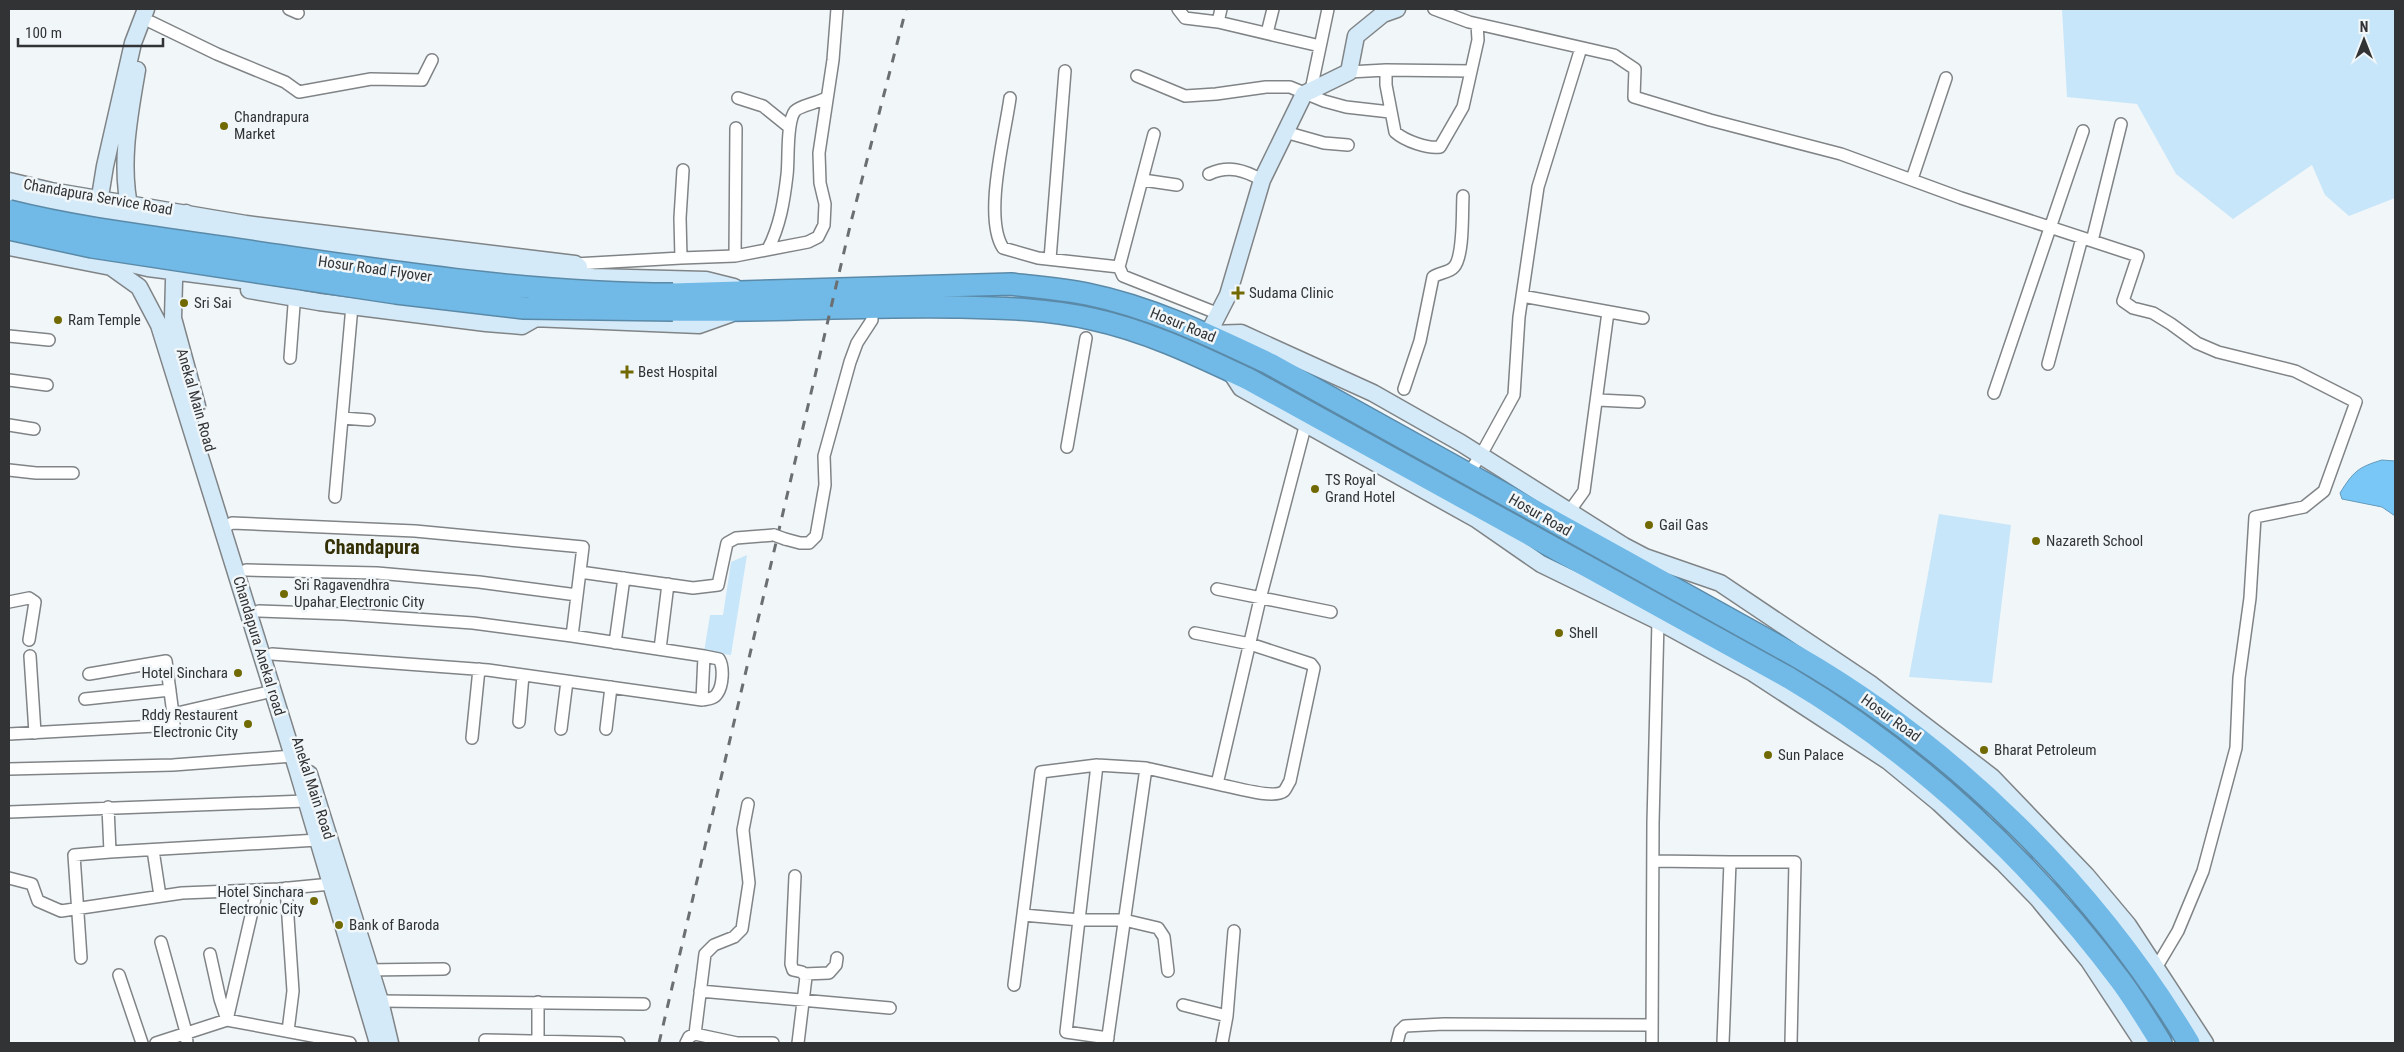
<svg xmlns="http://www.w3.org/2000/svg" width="2404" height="1052" viewBox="0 0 2404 1052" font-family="'Roboto Condensed',sans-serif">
<rect width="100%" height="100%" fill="#f1f6f9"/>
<path fill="#c8e6f9" d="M 2062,9 L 2395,9 L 2395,198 L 2349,216 L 2325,195 L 2312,165 L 2233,219 L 2176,174 L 2137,104 L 2067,97 Z
M 1939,514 L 2011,525 L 1992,683 L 1909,677 Z
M 747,555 L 731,655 L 704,652 L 710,615 L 723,615 L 731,562 Z"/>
<path fill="#79c7f6" stroke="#649bbc" d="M 2382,460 L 2395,461 L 2395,516 L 2382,507 L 2342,499 L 2340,493 C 2353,472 2358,467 2382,460 Z"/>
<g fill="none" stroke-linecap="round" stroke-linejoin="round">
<g stroke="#808486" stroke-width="14">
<path id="street" d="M 289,9 L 298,13
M 1178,9 L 1185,18 L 1218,22 L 1320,46
M 1434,9 L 1469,22 L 1614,55 L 1635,69 L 1634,97 L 1710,120 L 1841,154 L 1961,198 L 2138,256 L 2123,301 L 2133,308 L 2153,313 L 2171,324 L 2197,343 L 2218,352 L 2295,371 L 2356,402 L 2324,491 L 2304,507 L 2255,517 L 2250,598 L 2239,678 L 2236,748 L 2203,871 L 2178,931 L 2156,968
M 151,22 L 217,54 L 285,82 L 299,92 L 371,79 L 422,80 L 432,60
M 1218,22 L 1221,9
M 1267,33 L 1273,9
M 1386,70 L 1471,71
M 1349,72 L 1386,70 L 1386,85 L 1395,132 C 1405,141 1428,149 1440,147 L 1463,107 L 1478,40 L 1477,24
M 1137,76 L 1185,96 L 1216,94 L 1266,87 L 1290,87 L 1324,101 L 1346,107 L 1390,112
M 1311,90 L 1328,9
M 738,98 L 763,106 L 789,127
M 1010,98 C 1005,135 983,217 1003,248 L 1038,258 L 1119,267
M 1285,132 L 1324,143 L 1348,145
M 1154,134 L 1119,267 L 1123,276 L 1219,314
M 1209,174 C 1229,165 1244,170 1262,180
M 1912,179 L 1946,78
M 1143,180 L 1177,185
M 2092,241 L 2121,124
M 768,249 C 780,226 784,201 787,175 C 789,160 786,122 795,111 C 799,106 817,103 826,98
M 735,256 L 808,242 L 818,237 L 824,225 L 825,204 L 820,183 L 819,153 L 833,60 L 837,9
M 681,258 L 735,256 L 736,128
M 1050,259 L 1065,71
M 575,264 L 681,258 L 680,218 L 683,170
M 1522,296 L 1643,318
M 9,336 L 49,340
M 290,358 L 295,292
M 2048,364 L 2082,238
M 9,380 L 47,385
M 1404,389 L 1420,341 L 1433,277 C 1440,272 1449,273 1454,267 C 1464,256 1462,212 1463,196
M 1994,393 L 2083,131
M 1598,400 L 1639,402
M 342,418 L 369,420
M 9,425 L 34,429
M 1067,447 L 1086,338
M 9,470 L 36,473 L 73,473
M 1468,474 L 1481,455 L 1514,395 L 1519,317 L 1538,187 L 1581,48
M 335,497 L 352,306
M 1566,516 L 1584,491 L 1608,312
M 223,528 L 232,523 L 415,531 L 583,547 L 572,636 L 704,656 L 702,700 L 488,670 L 272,654
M 785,539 L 800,543 L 809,543 L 816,536 L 825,485 L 824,456 L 850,362 L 857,343 L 872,320 L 871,306
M 246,570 L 377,573 L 479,582 L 577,595
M 580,572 L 693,588 L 718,585 L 727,543 L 736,538 L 774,535
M 1217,589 L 1331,612
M 9,602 L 29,598 L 35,602 L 29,640
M 259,611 L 344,614 L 473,623 L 572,636
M 1195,633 L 1250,644 L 1311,664 L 1314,668 L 1290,781 C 1288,784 1286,789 1284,791 C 1274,800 1230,786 1217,784
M 615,643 L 624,578
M 660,649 L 668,584
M 30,656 L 35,733
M 89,674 L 166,661 L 173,714
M 85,699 L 170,690
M 702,700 C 707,699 714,699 717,694 C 723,686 724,667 719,659 L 704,656
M 519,722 L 523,675
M 561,729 L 567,681
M 606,729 L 611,687
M 9,734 L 174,725 L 173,714 L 273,691
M 472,738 L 479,669
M 1097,765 L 1066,1032 L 1108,1038
M 9,769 L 173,765 L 293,756
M 748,804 L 743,830 L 749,883 L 742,929 L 734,937 L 714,945 L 705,954 L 695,1034 L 737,1043 L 773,1043
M 108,807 L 110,852 L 318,840
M 9,812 L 305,801
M 153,850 L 160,896
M 1653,861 L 1730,862 L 1723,1043
M 1730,862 L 1795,862 L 1791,1043
M 795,876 L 791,964 L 793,970 L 802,972 L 806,977 L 798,1043
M 9,878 L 32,884 L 38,901 L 61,911 L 182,893 L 279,889 L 331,884
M 286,888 L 293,991 L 288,1031
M 1023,915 L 1080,920 L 1124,920 L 1158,928 L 1164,937 L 1168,971
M 161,942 L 186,1032 L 187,1043
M 210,954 L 220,999 L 227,1020
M 81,958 L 74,855 L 110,852
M 365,970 L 444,969
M 804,974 L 829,973 L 836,965 L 837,958
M 119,975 L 142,1043
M 1014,985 L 1041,772 L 1097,765 L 1146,768
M 700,991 L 890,1008
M 380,1001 L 644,1004
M 1183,1005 L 1227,1016
M 227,1020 L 257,890
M 485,1040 L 619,1043
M 538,1041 L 538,1002
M 156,1043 L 227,1020 L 350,1043
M 686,1043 L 689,1037 L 695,1034
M 1107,1043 L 1146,768 L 1217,784 L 1260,599 L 1306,423
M 1222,1043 L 1227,1016 L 1234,931
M 1397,1043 L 1400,1031 L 1405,1026 L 1444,1024 L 1652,1025
M 1652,1043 L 1653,823 L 1658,621"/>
</g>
<g stroke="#808486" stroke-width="19">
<path id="secondary" d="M 1397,9 L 1383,14 L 1356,36 L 1349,72 L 1304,94 L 1262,180 L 1228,295 L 1208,334 L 1241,333 L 1373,393 L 1461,443 L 1624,546 L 1645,557 L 1720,583 L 1872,685 L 1992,777 L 2086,875 L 2128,925 L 2205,1043
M 9,181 L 51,191 L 246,224 L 575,264 L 579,267
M 9,192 L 129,218 L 195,226 L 265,240 L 530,271 L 593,277 L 706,280 L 734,287
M 98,209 L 105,166 L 133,43 L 146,9
M 186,213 L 174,281 L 173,318 L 197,406
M 131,214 C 119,168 129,116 137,70
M 9,247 L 111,267 L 139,287 L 159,325 L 298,772 L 378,1043
M 106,258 L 148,268 L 265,283
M 249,290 L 319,302 L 486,323 L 522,326 L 536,318
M 532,318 L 699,325 L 730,314
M 1230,371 L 1241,388 L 1476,519 L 1541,564 L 1658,621 L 1753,673 L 1888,761 L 1939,803 L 2003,863 L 2038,899 L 2089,961 L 2143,1043
M 309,774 L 380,1001 L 390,1043"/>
</g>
<g stroke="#5b8aa8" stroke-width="24">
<path id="highway" d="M 673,294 L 1011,284 C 1036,287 1062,289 1087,294 C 1151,307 1211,336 1270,364 L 1796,656 C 1954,747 2095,886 2189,1043
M 673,310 C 769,312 864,305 960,307 C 1004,308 1048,309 1092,319 C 1148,331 1199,356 1250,380 L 1789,678 C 1917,754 2031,861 2120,980 C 2135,1000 2148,1022 2161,1043"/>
</g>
<use href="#street" stroke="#fff" stroke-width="11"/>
<use href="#secondary" stroke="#d4eaf8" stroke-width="16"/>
<use href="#highway" stroke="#71b9e6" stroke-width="21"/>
<path stroke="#6c6f71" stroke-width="3" stroke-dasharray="9 9" stroke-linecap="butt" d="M 659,1043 L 851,222 L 906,9"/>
<g stroke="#808486" stroke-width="14" stroke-linecap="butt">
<path id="street-bridge" d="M 774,535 L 785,539"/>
</g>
<g stroke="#5b8aa8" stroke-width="24" stroke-linecap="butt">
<path id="highway-bridge" d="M 9,211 C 89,231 173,239 255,252 C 394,272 532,294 673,294
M 9,229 L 92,247 L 396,293 L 524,308 L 673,310"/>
</g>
<use href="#street-bridge" stroke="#fff" stroke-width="11"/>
<use href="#highway-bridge" stroke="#71b9e6" stroke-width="21"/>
</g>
<g fill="#716a03" stroke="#f1f6f9" stroke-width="2">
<circle cx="224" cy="126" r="5"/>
<path d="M1235.5 285.5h5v5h5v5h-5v5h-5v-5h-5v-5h5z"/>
<circle cx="184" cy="303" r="5"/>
<circle cx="58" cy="320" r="5"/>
<path d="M624.5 364.5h5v5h5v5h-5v5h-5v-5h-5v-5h5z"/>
<circle cx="1315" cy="489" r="5"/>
<circle cx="1649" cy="525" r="5"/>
<circle cx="2036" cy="541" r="5"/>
<circle cx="284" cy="594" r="5"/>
<circle cx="1559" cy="633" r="5"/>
<circle cx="238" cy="673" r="5"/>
<circle cx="248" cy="724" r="5"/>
<circle cx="1984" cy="750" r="5"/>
<circle cx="1768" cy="755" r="5"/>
<circle cx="314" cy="901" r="5"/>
<circle cx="339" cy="925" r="5"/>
</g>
<g text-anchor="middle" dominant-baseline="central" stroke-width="5" stroke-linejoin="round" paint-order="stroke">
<g font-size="15" fill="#323335" stroke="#f1f6f9" text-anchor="start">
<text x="234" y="117">Chandrapura<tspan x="234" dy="17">Market</tspan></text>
<text x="1249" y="293">Sudama Clinic</text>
<text x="194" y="303">Sri Sai</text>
<text x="68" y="320">Ram Temple</text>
<text x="638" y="372">Best Hospital</text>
<text x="1325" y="480">TS Royal<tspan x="1325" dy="17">Grand Hotel</tspan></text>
<text x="1659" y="525">Gail Gas</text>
<text x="2046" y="541">Nazareth School</text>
<text x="294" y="585">Sri Ragavendhra<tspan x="294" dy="17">Upahar Electronic City</tspan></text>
<text x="1569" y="633">Shell</text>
<text x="228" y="673" text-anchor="end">Hotel Sinchara</text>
<text x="238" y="715" text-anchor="end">Rddy Restaurent<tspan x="238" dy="17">Electronic City</tspan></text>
<text x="1994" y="750">Bharat Petroleum</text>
<text x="1778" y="755">Sun Palace</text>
<text x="304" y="892" text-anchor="end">Hotel Sinchara<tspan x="304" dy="17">Electronic City</tspan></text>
<text x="349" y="925">Bank of Baroda</text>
</g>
<g font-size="15" fill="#323335" stroke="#f1f6f9">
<text transform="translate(98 197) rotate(10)">Chandapura Service Road</text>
<text transform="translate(375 269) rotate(8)">Hosur Road Flyover</text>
<text transform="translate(1183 325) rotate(22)">Hosur Road</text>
<text transform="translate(196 400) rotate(74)">Anekal Main Road</text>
<text transform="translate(1540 515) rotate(30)">Hosur Road</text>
<text transform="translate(259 646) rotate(73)">Chandapura Anekal road</text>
<text transform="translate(1891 718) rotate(36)">Hosur Road</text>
<text transform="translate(313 788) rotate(72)">Anekal Main Road</text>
</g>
<g font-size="20" font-weight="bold" fill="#343005" stroke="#f1f6f9">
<text x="372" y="547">Chandapura</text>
</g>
</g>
<rect width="2404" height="1052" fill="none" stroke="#323335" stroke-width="20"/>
<g transform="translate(2364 40)" stroke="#f1f6f9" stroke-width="4" paint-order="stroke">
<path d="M0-4L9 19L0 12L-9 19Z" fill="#323335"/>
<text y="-8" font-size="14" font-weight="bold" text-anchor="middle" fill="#323335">N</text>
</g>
<path d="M18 38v8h145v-8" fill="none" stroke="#323335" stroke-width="2.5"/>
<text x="25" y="38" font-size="15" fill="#323335" stroke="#f1f6f9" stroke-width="4" paint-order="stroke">100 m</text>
</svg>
